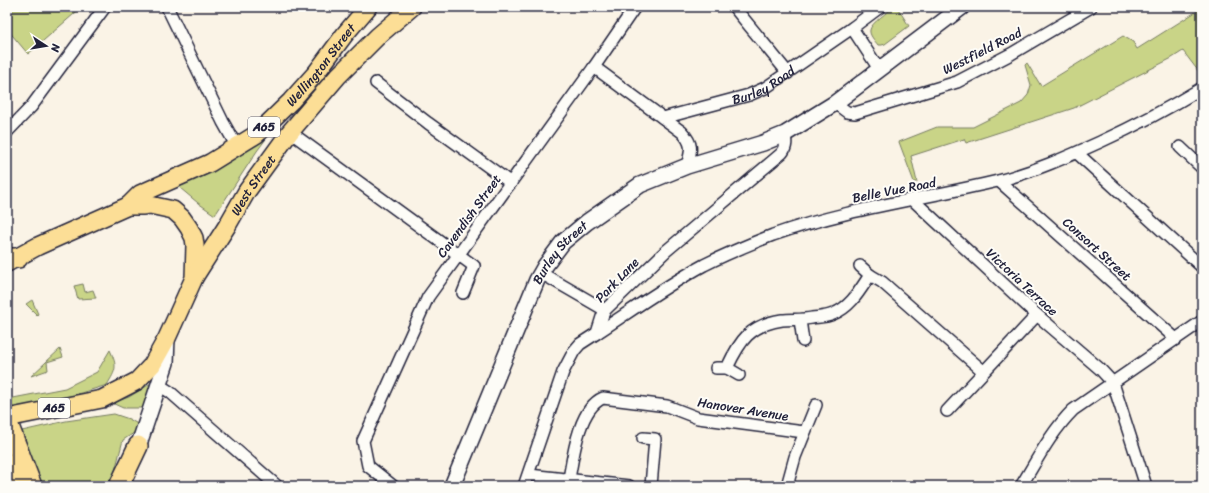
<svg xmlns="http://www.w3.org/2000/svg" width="1209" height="493" viewBox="0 0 1209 493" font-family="Sriracha,sans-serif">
<rect width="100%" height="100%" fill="#faf3e6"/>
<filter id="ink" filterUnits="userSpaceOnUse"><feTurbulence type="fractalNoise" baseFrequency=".025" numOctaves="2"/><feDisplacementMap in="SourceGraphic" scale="8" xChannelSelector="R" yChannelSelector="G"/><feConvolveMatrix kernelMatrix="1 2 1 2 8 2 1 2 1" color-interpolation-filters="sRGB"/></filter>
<g filter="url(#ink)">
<path fill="#c9d487" stroke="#767b61" d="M 7,7 L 82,7 L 28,54 L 7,29 Z
M 894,7 L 897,7 L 909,26 L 885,44 L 882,45 L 878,45 C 875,41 869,35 870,30 C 871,23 888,12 894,7 Z
M 1202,8 L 1202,76 L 1183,51 L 1172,58 L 1074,108 L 966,143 L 964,139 L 911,156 L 917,182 L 914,182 L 899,142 L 937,127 L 973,127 L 1021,103 L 1028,95 L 1031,85 L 1025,65 L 1027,63 L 1041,86 L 1123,36 L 1133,42 L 1137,49 Z
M 280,120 L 257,151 L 215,215 L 198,203 L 174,183 Z
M 83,284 L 85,292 L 93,290 L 96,298 L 78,299 L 74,286 Z
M 32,300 L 38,314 L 37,315 L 26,304 Z
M 60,349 L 63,357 L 47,362 L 48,370 L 31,376 Z
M 110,350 C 118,367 116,370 107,385 L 71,396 L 12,408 L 8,399 L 65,388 L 97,372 Z
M 153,382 L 146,408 L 123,408 L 112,403 L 129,397 Z
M 114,414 L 129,419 L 141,426 L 140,429 L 123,440 L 111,486 L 41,486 L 22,431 L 66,421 Z"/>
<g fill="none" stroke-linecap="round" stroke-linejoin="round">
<g stroke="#22223b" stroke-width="14">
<g id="street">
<path d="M 167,7 L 223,122 L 237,147"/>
<path d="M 734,7 L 788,73"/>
<path d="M 852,28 L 879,69"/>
<path d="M 594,67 L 682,132 C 694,145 691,151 687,166"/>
<path d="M 376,83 L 428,123 L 511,183"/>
<path d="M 835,103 L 847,112 L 855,113 L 957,82 L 1011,54 L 1091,7"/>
<path id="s1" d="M 663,118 L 749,95 L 765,88 L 852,28 L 880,7"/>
<path d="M 7,132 L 31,107 L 105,7"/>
<path d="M 290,132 L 474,266 L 463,293"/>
<path d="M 1180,147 L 1202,168"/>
<path d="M 1077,153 L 1202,267"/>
<path d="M 999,181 L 1176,339"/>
<path d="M 913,200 L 1037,315 L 1100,369 L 1113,383 L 1146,486"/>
<path d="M 860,266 L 870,275"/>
<path d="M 541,273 L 605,310"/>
<path d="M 800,320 L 803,341"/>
<path d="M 597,333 C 632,310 667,285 704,265 C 726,254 750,244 773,235 C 846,209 923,199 998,181 C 1033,172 1067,157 1100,142 C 1135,126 1169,108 1202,88"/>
<path d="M 716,368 L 727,368 L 739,375"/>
<path d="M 727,368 C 740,340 750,325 782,320 C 792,319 802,320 812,318 C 819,317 827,317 833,314 C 851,307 860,290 870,275 L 882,282 L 983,371"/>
<path d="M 159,385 L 170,392 L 277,486"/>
<path d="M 947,411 L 1037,315"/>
<path d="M 643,438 L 655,439 L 651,486"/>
<path d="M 529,475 L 629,486"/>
<path d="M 569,479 C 573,456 579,408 603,398 L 667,406 L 698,418 L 804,432"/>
<path d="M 393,486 L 368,466 L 363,441 L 428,297 L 594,67 L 635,7"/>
<path d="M 524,486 L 563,372 L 574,351 L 580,344 L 597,333 L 602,317 L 605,310 L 666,251 L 782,153 C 787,147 786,141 785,134"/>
<path d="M 787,486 L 795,457 L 816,405"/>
<path d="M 1021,486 C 1037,460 1051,432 1073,410 L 1202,321"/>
</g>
</g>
<g stroke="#22223b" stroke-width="18">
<g id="secondary">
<path d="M 135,456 L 166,363 L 167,338"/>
<path id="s2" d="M 452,486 L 537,280 L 545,266 L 563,242 L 587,222 L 640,185 L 687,166 L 763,143 L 785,134 L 835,103 L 962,7"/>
</g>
</g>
<g stroke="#22223b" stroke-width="20">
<g id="primary">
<path id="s3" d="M 128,206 L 140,194 L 210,163 L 257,134 L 291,101 L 316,73 L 345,34 L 368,7"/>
<path d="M 7,263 L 38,246 L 128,206 L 142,206 L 150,205 L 173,210 L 182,218 L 189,228 L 194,238 L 195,245 L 194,278 L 167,338 L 152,365 L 137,381 L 102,399 L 7,418"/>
<path id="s4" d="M 195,276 L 227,226 L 247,191 L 290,132 L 338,76 L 378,36 L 412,7"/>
</g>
</g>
<g stroke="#22223b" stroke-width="22">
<path id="highway" d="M 7,258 L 18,258
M 7,421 L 32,486
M 7,464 L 14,486
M 119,486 L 138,446"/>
</g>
<use href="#street" stroke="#fdfcf7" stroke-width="11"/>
<use href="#secondary" stroke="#fdfcf7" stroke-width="15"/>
<use href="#primary" stroke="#fcde96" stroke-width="17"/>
<use href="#highway" stroke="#fcde96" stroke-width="19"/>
</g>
</g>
<g text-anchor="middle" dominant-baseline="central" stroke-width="4" stroke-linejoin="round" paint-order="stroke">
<g fill="#fdfcf7" stroke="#646373" stroke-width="1">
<rect x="248" y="117" width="32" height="20" rx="3"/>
<rect x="38" y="398" width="32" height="20" rx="3"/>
</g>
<g font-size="12" font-weight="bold" fill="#22223b">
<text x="264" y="127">A65</text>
<text x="54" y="408">A65</text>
</g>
<g font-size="13" fill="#22223b" stroke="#fdfcf7">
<text transform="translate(982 51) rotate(-27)">Westfield Road</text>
<text stroke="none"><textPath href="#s3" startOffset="243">Wellington Street</textPath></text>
<text stroke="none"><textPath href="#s1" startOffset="106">Burley Road</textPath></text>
<text stroke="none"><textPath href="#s4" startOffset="108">West Street</textPath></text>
<text transform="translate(894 190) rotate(-11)">Belle Vue Road</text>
<text transform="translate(469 216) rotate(-54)">Cavendish Street</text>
<text transform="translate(1097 249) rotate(42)">Consort Street</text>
<text stroke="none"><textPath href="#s2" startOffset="259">Burley Street</textPath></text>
<text transform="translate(617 280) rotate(-46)">Park Lane</text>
<text transform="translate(1022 282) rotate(43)">Victoria Terrace</text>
<text transform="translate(743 409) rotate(9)">Hanover Avenue</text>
</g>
</g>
<rect width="1209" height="493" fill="none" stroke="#fdfcf7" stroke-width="24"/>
<rect x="12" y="12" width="1185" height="469" fill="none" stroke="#22223b" stroke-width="1.5" filter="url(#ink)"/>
<g transform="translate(46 46) rotate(102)" stroke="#fdfcf7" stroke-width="3" paint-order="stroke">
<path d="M0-3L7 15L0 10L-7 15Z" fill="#22223b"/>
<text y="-6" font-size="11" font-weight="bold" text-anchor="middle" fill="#22223b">N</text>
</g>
</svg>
